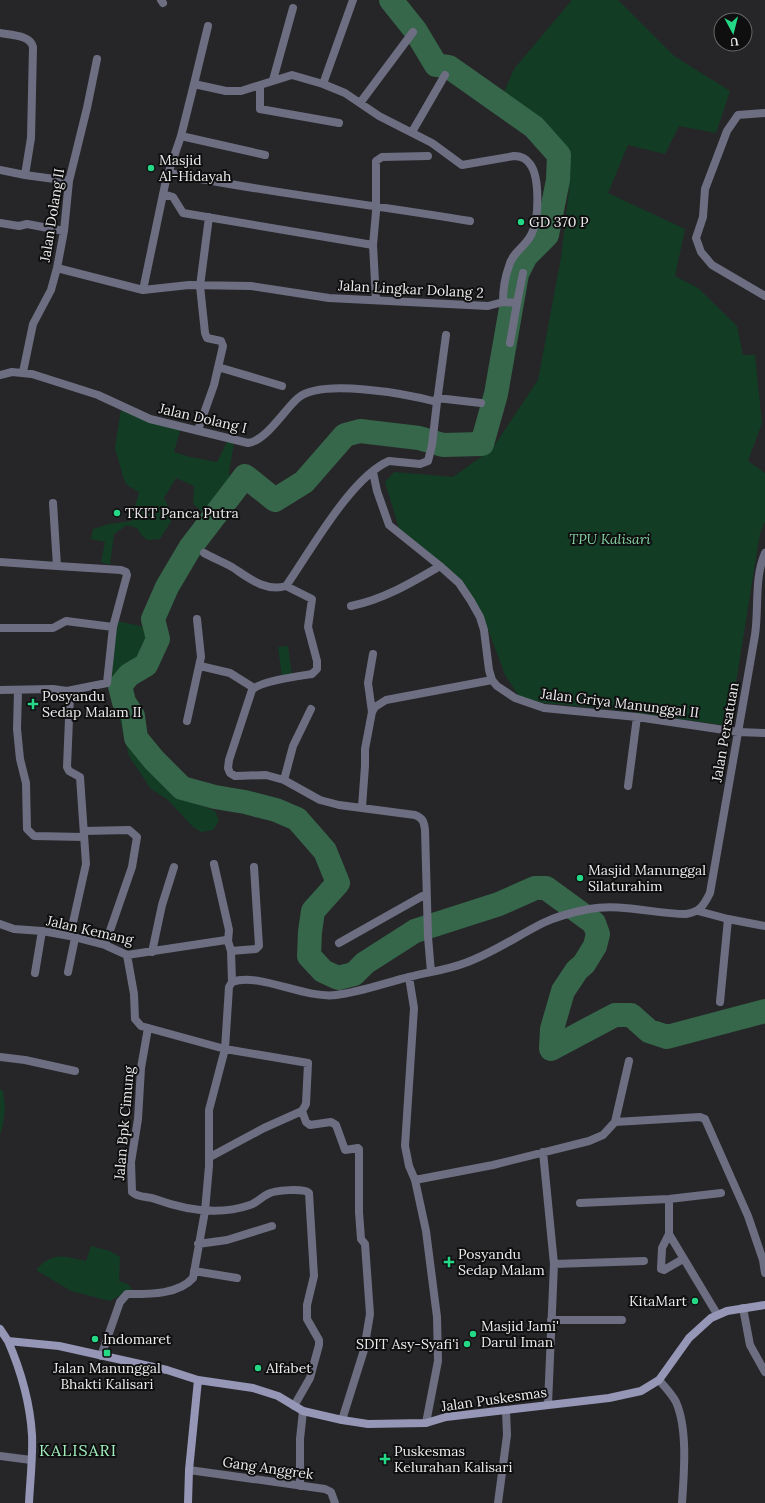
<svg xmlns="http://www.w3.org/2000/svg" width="765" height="1503" viewBox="0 0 765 1503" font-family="Lora,serif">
<rect width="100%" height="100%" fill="#262629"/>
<path fill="#133c25" d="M 572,0 L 618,0 L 674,56 L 730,91 L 716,133 L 679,126 L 665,154 L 628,145 L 608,193 L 685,229 L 675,276 L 698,288 L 737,326 L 743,355 L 755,355 L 762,423 L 748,461 L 765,473 L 765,522 L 760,533 L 729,726 L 610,709 L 522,701 L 505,675 L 483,616 L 453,572 L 400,532 L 385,482 L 394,472 L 453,477 L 492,449 L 538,380 L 561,258 L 569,190 L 569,152 L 501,99 L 514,69 Z
M 121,409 L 182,424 L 174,452 L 190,457 L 217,462 L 229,438 L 234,443 L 229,472 L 231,486 L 207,516 L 193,504 L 194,486 L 176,478 L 164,498 L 173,518 L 160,539 L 148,540 L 142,536 L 137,528 L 127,525 L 114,534 L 110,565 L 101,562 L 105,542 L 91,539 L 93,529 L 109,524 L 131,521 L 139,492 L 128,486 L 124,480 L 115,448 Z
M 117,621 L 149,628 L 153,636 C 152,646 149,658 142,665 C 134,673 124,676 117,686 L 126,714 L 132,721 L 135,738 L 139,748 L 148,756 L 180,797 L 215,811 L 219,821 L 213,830 L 201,832 L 193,827 L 168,800 L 151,789 L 129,756 L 110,679 Z
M 288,646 L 292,676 L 282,677 L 278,647 Z
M 0,1089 L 3,1091 C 6,1107 5,1119 0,1135 Z
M 91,1246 L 110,1251 L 120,1257 L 119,1281 L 128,1284 L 132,1289 L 110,1301 L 71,1291 L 36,1270 C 53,1251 63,1256 86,1261 Z"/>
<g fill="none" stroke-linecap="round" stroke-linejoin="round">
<path stroke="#36674a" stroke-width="24" d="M 391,0 L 415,30 L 436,65 L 449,67 L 534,127 L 559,155 L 558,180 L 547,235 L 526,256 L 517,274 L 496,394 L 482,444 L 443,445 L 419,438 L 360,431 L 345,435 L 304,482 L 275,500 L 245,476 L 190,548 L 167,587 L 153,619 L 158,639 L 146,665 L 129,675 L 120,686 L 124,702 L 133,716 L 136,738 L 154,760 L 182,788 L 215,797 L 245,802 L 276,810 L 297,819 L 325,851 L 338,883 L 313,911 L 310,932 L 309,956 L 323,971 L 338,978 L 354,974 L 365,963 L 415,931 L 499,904 L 535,888 L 546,888 L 594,923 L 598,934 L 595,946 L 584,964 L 577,970 L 563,991 L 552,1029 L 551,1049 L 615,1015 L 631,1015 L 649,1031 L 667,1037 L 765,1011"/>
<path stroke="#6e6e82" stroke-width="8" d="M 161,0 L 163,3
M 0,33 C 11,35 30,35 33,47 L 31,138 L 25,175 L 0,170
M 273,80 L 293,8
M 194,84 L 208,26
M 323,84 L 353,0
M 260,85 L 260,109 L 339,123
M 360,103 L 413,32
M 765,113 L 738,115 L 727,131 L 705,189 L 703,217 L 696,238 L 701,252 L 712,265 L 765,296
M 412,132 L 445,75
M 181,136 L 265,155
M 169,173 C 268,193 369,204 470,221
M 25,175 L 69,181
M 163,194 L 173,197 L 183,213 L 373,245
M 0,223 L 19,226 L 27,224 L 64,231
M 57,268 L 143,290 L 189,285 L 251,286 L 329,298 L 488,306 L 503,302 L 517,303 L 523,273
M 143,290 L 166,180 L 181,136 L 194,84 L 226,91 L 241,91 L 292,75 L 323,84 L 345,93 L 379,116 L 432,143 L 462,165 L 514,156 C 521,156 526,158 530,164 C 540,177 539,219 532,233 C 527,246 513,251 509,266 C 505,277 503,290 503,302
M 376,300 L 373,245 L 376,212 L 376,161 L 382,157 L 428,156
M 510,343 L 517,303
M 218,367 L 282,386
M 23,372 L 33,324 L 51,290 L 57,268 L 64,231 L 69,181 L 87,108 L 97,59
M 0,375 L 12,372 L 32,374 L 98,395 L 150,419 L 248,443 C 266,441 284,410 298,398 C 321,378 407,394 437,402 L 432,445 L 428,461 L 420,464 L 389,461 C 351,477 310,552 286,586
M 437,398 L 481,403
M 437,402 L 446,335
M 198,430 L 214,385 L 223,346 L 221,341 L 207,338 L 205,333 L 200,286 L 209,217
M 373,472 L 377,491 L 389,525 L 440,566 L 459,583 L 471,601 L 480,617 L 484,630 L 489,670 L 492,680 L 497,686 L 515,698 L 544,708 L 637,717 L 738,732 L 765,733
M 204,553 C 213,558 223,562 232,567 C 249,578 265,592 286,586
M 0,562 L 57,566 L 53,503
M 57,566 L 121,570 L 126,572 L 127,575 L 113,627 L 107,683 L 67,691
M 286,586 L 312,599 L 308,627 L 317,661 L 317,669 L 312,674 C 299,676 260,681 252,690 L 229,760 L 228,768 L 230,773 L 235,776 L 266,775 L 284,780 L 320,800 L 339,805 L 415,815 C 423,818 424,822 425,830 L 428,937 L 431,972
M 351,606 C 384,599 411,583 440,566
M 0,628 L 53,628 L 66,621 L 113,627
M 200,666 L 230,673 L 254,688
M 0,690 L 53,689 L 67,691 L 70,695 L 67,767 L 69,771 L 80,777 L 86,864 L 70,936
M 18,690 L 17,729 L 20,759 L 26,783 L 27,829 L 34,836 L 84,837
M 372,712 L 368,683 L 373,654
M 187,721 L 201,657 L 197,619
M 284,780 L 293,746 L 311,709
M 628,786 L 637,717
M 362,807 L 365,766 L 365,749 L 372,712 L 375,707 L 386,700 L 492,680
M 84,831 L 129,830 L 137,837 L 132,867 L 105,945
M 214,864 L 229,930 L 228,941
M 698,911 L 728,919 L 765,926
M 0,924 L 14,929 L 42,931 L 70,936 L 105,945 L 127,955 L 226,940 L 228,941 L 231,951 L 232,982
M 339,943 L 426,894
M 231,951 L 256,949 L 259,946 L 254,867
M 152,952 L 162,905 L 174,867
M 127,955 L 134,994 L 135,1019 L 141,1026 L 225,1049 L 308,1063 L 306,1104 L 302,1111 L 264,1128 L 210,1157
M 68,972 L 75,938
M 35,973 L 42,931
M 409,977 L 414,1008 L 405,1146 L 409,1166 L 415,1180 L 426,1231 L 437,1317 L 438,1361 L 426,1423
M 720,1002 L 728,919
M 148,1028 L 141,1068 L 138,1119 L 131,1162 L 132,1192 C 138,1198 147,1196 155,1199 C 185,1210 218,1216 250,1205 C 257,1203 261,1197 268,1194 C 275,1190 304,1188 309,1193 L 314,1276 L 307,1305 L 307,1319 L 319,1340 L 319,1345 L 310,1378 L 294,1406
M 0,1057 L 25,1060 L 75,1071
M 302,1111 L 306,1122 L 310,1125 L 331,1122 L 336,1125 L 345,1150 L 358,1148 L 359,1149 L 359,1212 L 361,1239 L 365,1244 L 370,1314 L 364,1350 L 342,1420
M 615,1122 L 700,1117 L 705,1119 L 748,1216 L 763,1260 L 765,1273
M 543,1152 L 554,1264 L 548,1404
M 415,1180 L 493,1165 L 589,1141 L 603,1135 L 615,1122 L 629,1061
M 669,1199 L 669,1234 L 717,1314
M 580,1203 L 669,1199 L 721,1193
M 669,1234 L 662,1248 L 661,1269 L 664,1270 L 683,1259
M 198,1244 L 227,1240 L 272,1226
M 554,1264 L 644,1261
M 194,1271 L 237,1278
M 743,1308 L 750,1345 L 765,1372
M 551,1320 L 622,1320
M 101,1356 L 120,1302 L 127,1294 C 148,1294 178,1295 193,1278 L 205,1211 L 209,1166 L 209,1110 L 225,1049 L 229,987 L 232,982 C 259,972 304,999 336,995 C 361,992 385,983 409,977 C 428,972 447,970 465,963 C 493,953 517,936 543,923 C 557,916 574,912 589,909 C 621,903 654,914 686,914 C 700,912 704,905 710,893 C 725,807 740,721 755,635 C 759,609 754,578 765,553
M 659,1380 C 665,1387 672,1394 676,1402 C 688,1429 684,1474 682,1503
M 0,1456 L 31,1460
M 189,1470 L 325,1489 L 331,1492 L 335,1503
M 300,1486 L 300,1439 L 303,1411
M 498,1503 L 507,1435 L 506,1411"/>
<path stroke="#9696b7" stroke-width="8" d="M 0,1329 L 8,1341 L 59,1346 L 167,1370 L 198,1380 L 253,1388 L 278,1396 L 303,1411 L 342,1420 L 368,1424 L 426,1423 L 446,1417 L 609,1398 L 641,1391 L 659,1380 L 689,1338 L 711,1318 L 727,1311 L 765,1305
M 8,1341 C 21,1371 30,1402 32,1435 C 33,1458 30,1481 29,1503
M 188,1503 L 189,1470 L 198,1380"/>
</g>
<g fill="#25d886" stroke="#0f0f10" stroke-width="1.5">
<circle cx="151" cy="168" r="4"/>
<circle cx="521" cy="222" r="4"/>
<circle cx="117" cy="513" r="4"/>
<path d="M31 698h4v4h4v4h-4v4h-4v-4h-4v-4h4z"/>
<circle cx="580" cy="878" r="4"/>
<path d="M447 1256h4v4h4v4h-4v4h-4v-4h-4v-4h4z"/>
<circle cx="695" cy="1301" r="4"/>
<circle cx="473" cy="1334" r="4"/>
<circle cx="95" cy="1339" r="4"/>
<circle cx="467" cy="1344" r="4"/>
<rect x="103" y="1349" width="8" height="8" rx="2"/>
<circle cx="258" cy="1368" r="4"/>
<path d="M383 1453h4v4h4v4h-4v4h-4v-4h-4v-4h4z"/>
</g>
<g text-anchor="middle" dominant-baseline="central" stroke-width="4" stroke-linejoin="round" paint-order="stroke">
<g font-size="14" fill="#ececee" stroke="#0f0f10" text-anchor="start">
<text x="159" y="160">Masjid<tspan x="159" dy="16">Al-Hidayah</tspan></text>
<text x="529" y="222">GD 370 P</text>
<text x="125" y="513">TKIT Panca Putra</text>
<text x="42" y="696">Posyandu<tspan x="42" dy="16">Sedap Malam II</tspan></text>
<text x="588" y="870">Masjid Manunggal<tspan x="588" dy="16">Silaturahim</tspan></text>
<text x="458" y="1254">Posyandu<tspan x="458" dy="16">Sedap Malam</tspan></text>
<text x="687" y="1301" text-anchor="end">KitaMart</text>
<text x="481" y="1326">Masjid Jami'<tspan x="481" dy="16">Darul Iman</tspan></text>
<text x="103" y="1339">Indomaret</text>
<text x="459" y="1344" text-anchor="end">SDIT Asy-Syafi'i</text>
<text x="107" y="1368" text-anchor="middle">Jalan Manunggal<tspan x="107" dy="16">Bhakti Kalisari</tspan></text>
<text x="266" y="1368">Alfabet</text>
<text x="394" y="1451">Puskesmas<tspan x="394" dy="16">Kelurahan Kalisari</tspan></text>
</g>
<g font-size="14" fill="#ececee" stroke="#0f0f10">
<text transform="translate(52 215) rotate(-81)">Jalan Dolang II</text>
<text transform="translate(411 289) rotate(3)">Jalan Lingkar Dolang 2</text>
<text transform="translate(203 418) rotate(13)">Jalan Dolang I</text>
<text transform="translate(620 703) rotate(7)">Jalan Griya Manunggal II</text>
<text transform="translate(725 732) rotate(-80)">Jalan Persatuan</text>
<text transform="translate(90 930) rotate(13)">Jalan Kemang</text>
<text transform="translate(124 1123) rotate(-85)">Jalan Bpk Cimung</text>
<text transform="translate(494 1399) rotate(-8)">Jalan Puskesmas</text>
<text transform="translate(268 1468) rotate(8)">Gang Anggrek</text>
</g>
<g font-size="14" font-style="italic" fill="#85d2a3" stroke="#0f0f10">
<text x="610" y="539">TPU Kalisari</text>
</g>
<g font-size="16" letter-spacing="1" fill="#a1edbe" stroke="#0f0f10">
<text x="78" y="1450">KALISARI</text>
</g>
</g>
<g transform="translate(733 32) rotate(173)"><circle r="19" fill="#0f0f10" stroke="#676769"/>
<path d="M0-3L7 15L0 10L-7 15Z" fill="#25d886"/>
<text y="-6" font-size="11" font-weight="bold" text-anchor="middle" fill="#ececee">U</text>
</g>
</svg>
